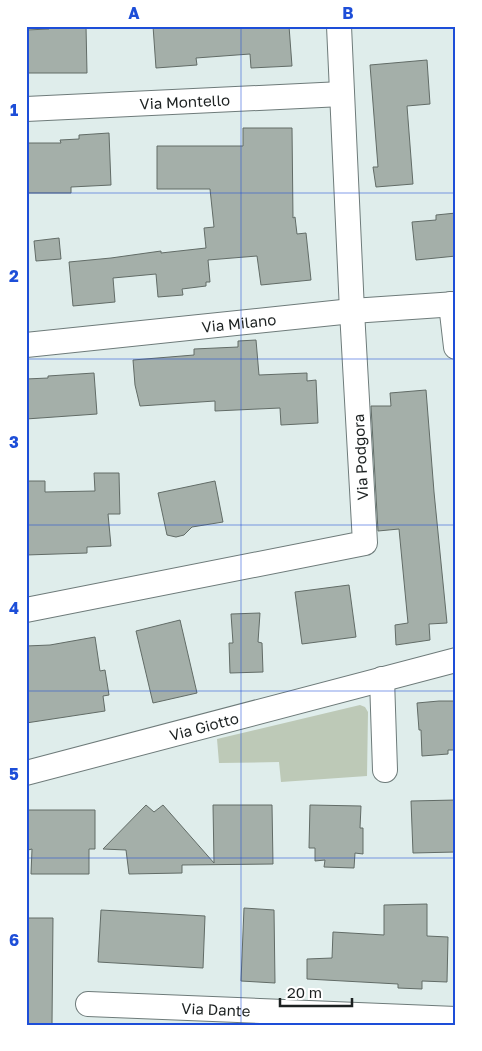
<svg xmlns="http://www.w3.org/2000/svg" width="482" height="1051" viewBox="0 0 482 1051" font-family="'Golos Text',sans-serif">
<rect width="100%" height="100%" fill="#dfedeb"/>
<path fill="#bdc9b7" d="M 360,705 L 365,707 L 368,712 L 367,776 L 281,782 L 279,762 L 219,763 L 217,739 Z"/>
<path fill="#a4afa9" stroke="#626c67" d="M 49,26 L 86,26 L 87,73 L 26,73 L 26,30 L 49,29 Z
M 153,26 L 289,26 L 292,66 L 251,68 L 250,54 L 196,58 L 197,65 L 156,68 Z
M 427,60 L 430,104 L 407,106 L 413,184 L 376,187 L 373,167 L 378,167 L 370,65 Z
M 243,128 L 292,128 L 293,218 L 295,217 L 297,234 L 306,233 L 311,280 L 261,285 L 257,256 L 208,260 L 210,282 L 206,282 L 206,286 L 182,289 L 183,295 L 158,297 L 156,274 L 113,278 L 115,302 L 73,306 L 69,262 L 111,258 L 161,251 L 161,253 L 206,248 L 204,228 L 214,227 L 210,189 L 157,189 L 157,146 L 243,146 Z
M 109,133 L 111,185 L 71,187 L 71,193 L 26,193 L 26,143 L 61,143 L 60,140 L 79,139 L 79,135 Z
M 456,213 L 456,256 L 416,260 L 412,222 L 436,220 L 436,215 Z
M 59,238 L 61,259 L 36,261 L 34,241 Z
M 256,340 L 259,375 L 307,373 L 307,381 L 316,380 L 318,423 L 281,425 L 280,408 L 215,411 L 215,401 L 140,406 L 135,385 L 133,360 L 194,355 L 194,349 L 238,347 L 238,341 Z
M 94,373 L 97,414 L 26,419 L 26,379 L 48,378 L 48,376 Z
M 426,390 L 434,492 L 447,623 L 429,624 L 430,640 L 396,645 L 395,625 L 408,623 L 399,529 L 378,531 L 371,406 L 391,406 L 390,393 Z
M 94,473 L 119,473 L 120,514 L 108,514 L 111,546 L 87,547 L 87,553 L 26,555 L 26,481 L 45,481 L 45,492 L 95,491 Z
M 215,481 L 223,522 L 192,527 L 184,535 L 176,537 L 167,535 L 158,493 Z
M 349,585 L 356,637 L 302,644 L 295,592 Z
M 260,613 L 258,642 L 262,643 L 263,672 L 230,673 L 229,643 L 233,643 L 231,614 Z
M 180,620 L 197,693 L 153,703 L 136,631 Z
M 95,637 L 100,671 L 105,670 L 109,695 L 103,696 L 105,711 L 26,723 L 26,646 L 50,645 Z
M 439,701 L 456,701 L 456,750 L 448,750 L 448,754 L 422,756 L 421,730 L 419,730 L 417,703 Z
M 456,800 L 456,852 L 413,853 L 411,801 Z
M 146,805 L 154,812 L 163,805 L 214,863 L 213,805 L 272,805 L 273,864 L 182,865 L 182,873 L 129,874 L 126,850 L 103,849 Z
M 310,805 L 361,806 L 360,828 L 363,828 L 363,854 L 355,853 L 354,868 L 324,867 L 325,860 L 315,861 L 315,848 L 309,848 Z
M 28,810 L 95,810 L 95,849 L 89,849 L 89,874 L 31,874 L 32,849 L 28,850 Z
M 427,904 L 427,936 L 448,937 L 447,982 L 422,981 L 422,989 L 398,988 L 398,984 L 307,979 L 307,959 L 332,958 L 333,932 L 384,935 L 384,905 Z
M 244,908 L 274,910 L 275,983 L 241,981 Z
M 101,910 L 205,916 L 203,968 L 98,962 Z
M 26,918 L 53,918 L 52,1025 L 26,1025 Z"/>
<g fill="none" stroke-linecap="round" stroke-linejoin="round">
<g stroke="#6e7b7a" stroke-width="26">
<g id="street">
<path id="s1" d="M 26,109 L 342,94"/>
<path d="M 451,304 L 456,347"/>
<path id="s2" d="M 26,345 L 352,311 L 456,304"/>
<path d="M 26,610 L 365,543 L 352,311 L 339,26"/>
<path d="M 382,679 L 385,770"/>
<path id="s3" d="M 26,773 L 456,660"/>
<path id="s4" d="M 88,1004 L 456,1019"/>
</g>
</g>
<use href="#street" stroke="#fff" stroke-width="24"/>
</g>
<path fill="none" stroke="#1d4ed8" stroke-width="1" stroke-opacity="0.55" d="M 241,26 L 241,1025M 26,193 L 456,193M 26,359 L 456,359M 26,525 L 456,525M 26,691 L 456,691M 26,858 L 456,858"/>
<g text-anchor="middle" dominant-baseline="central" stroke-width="4" stroke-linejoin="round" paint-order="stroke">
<g font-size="15" fill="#1c2121" stroke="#fff">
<text stroke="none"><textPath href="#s1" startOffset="159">Via Montello</textPath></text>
<text stroke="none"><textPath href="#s2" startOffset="214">Via Milano</textPath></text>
<text transform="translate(360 457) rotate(-93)">Via Podgora</text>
<text stroke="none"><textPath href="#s3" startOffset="184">Via Giotto</textPath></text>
<text stroke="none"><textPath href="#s4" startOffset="128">Via Dante</textPath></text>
</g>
</g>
<rect width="482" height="1051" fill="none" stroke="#ffffff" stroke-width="55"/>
<path d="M280 998v8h72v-8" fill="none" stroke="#1c2121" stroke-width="2.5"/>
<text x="287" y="998" font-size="15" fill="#1c2121" stroke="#ffffff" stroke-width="4" paint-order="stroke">20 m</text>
<rect x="28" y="28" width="426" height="996" fill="none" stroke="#1d4ed8" stroke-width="2"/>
<g font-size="16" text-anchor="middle" font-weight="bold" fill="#1d4ed8">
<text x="134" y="19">A</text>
<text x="348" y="19">B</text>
<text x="14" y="116">1</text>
<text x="14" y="282">2</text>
<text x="14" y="448">3</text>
<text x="14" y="614">4</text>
<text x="14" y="780">5</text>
<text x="14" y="946">6</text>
</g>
</svg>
